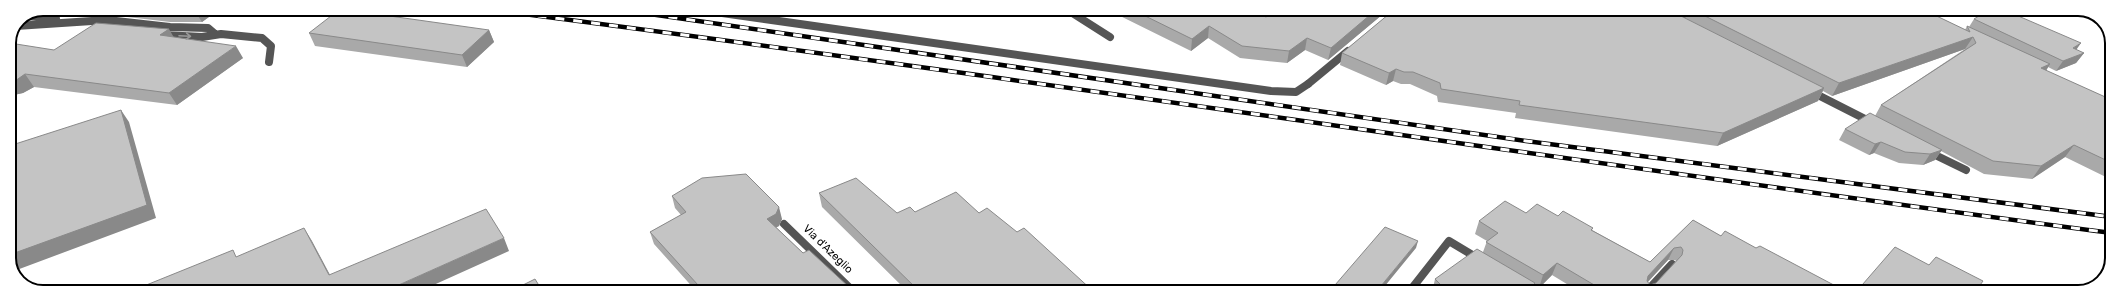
<svg xmlns="http://www.w3.org/2000/svg" width="2121" height="301" viewBox="0 0 2121 301" font-family="Rubik,sans-serif">
<rect width="100%" height="100%" fill="#fff"/>
<g fill="none" stroke-linecap="round" stroke-linejoin="round">
<path stroke="#555" stroke-width="8" d="M 694,9 L 1271,91 L 1296,92 L 1308,84
M 27,16 L 56,19
M 16,26 L 107,20 L 170,27 L 208,28 L 215,34
M 163,35 L 202,37 L 221,34 L 262,38 L 271,46 L 269,62"/>
<path stroke="#555" stroke-width="8" d="M 1066,9 L 1110,37
M 1668,15 L 1696,14
M 1308,84 L 1348,51
M 1812,92 L 1873,123
M 1929,152 L 1966,170
M 784,224 L 854,292
M 1647,291 L 1672,264
M 1409,292 L 1449,241 L 1479,259
M 2048,292 L 2053,289"/>
<g stroke="#000" stroke-width="4.5">
<path id="rail" d="M 484,9 C 1027,78 1569,162 2112,233
M 615,9 L 1526,141 L 2112,217"/>
</g>
<use href="#rail" stroke="#fff" stroke-width="3" stroke-dasharray="9" stroke-linecap="butt"/>
</g>
<path fill="#a9a9a9" fill-rule="evenodd" d="M 81,9 L 220,9 L 202,22 L 170,22 L 119,16 Z
M 1106,9 L 1202,9 L 1210,14 L 1266,17 L 1389,9 L 1328,60 L 1305,50 L 1287,63 L 1240,58 L 1208,38 L 1191,51 Z
M 1395,9 L 1684,9 L 1668,10 L 1685,18 L 1689,9 L 1922,9 L 1965,30 L 1967,26 L 1969,27 L 1974,19 L 2076,50 L 2084,53 L 2076,63 L 2056,71 L 2048,67 L 2046,71 L 2112,100 L 2112,180 L 2065,157 L 2032,179 L 1984,174 L 1941,151 L 1935,160 L 1923,165 L 1899,163 L 1874,153 L 1869,155 L 1839,140 L 1845,129 L 1875,116 L 1881,105 L 1965,49 L 1832,96 L 1823,91 L 1818,101 L 1717,146 L 1515,118 L 1516,113 L 1438,102 L 1437,96 L 1410,84 L 1401,84 L 1393,81 L 1386,85 L 1340,65 L 1342,53 Z
M 489,30 L 494,42 L 467,67 L 315,46 L 309,33 Z
M 173,37 L 243,58 L 177,105 L 34,87 L 23,93 L 9,96 L 9,45 L 54,50 Z
M 819,193 L 897,213 L 915,212 L 979,213 L 1094,292 L 908,292 L 822,207 Z
M 672,196 L 782,219 L 779,226 L 776,227 L 803,253 L 850,292 L 696,292 L 696,291 L 654,244 L 650,232 L 681,215 L 675,208 Z
M 1526,213 L 1558,216 L 1593,228 L 1592,230 L 1650,262 L 1693,220 L 1721,236 L 1756,248 L 1847,292 L 1580,292 L 1552,275 L 1539,288 L 1534,285 L 1532,292 L 1432,292 L 1435,279 L 1483,252 L 1487,241 L 1475,234 L 1479,221 ZM 1668,260 L 1675,260 L 1676,261 L 1656,283 L 1650,285 L 1648,282 Z"/>
<path fill="#898989" d="M 208,9 L 220,9 L 202,22 L 198,16 Z
M 1377,9 L 1389,9 L 1328,60 L 1331,48 Z
M 1209,26 L 1208,38 L 1191,51 L 1192,39 Z
M 169,29 L 176,41 L 160,35 Z
M 489,30 L 494,42 L 467,67 L 462,55 Z
M 1973,37 L 1965,49 L 1832,96 L 1839,83 Z
M 1307,38 L 1305,50 L 1287,63 L 1289,51 Z
M 2081,43 L 2074,53 L 2073,48 Z
M 236,46 L 243,58 L 177,105 L 169,93 Z
M 2084,53 L 2076,63 L 2056,71 L 2063,61 Z
M 2050,64 L 2042,77 L 2041,68 Z
M 1396,69 L 1393,81 L 1386,85 L 1389,73 Z
M 25,74 L 34,87 L 23,93 L 9,96 L 9,82 Z
M 1824,88 L 1818,101 L 1717,146 L 1723,133 Z
M 121,110 L 129,122 L 156,218 L 14,271 L 9,262 L 9,255 Z
M 1881,142 L 1874,153 L 1869,155 L 1875,144 Z
M 2074,145 L 2065,157 L 2032,179 L 2041,166 Z
M 1942,150 L 1935,160 L 1923,165 L 1930,154 Z
M 779,207 L 782,219 L 779,226 L 770,231 L 767,219 Z
M 304,228 L 312,241 L 337,288 L 329,275 Z
M 504,238 L 509,251 L 418,292 L 383,292 Z
M 1418,241 L 1416,248 L 1380,292 L 1376,292 Z
M 1674,248 L 1668,260 L 1642,288 L 1648,276 Z
M 1557,263 L 1552,275 L 1539,288 L 1543,275 Z
M 1535,283 L 1532,292 L 1526,292 Z
M 246,285 L 250,292 L 229,292 Z
M 849,287 L 850,292 L 846,292 L 845,289 Z"/>
<path fill="#c4c4c4" stroke="#898989" fill-rule="evenodd" d="M 111,9 L 208,9 L 198,16 L 167,15 Z
M 340,9 L 489,30 L 462,55 L 309,33 Z
M 1131,9 L 1202,9 L 1210,14 L 1217,9 L 1250,9 L 1266,17 L 1278,9 L 1377,9 L 1331,48 L 1307,38 L 1289,51 L 1242,46 L 1209,26 L 1192,39 Z
M 1395,9 L 1667,9 L 1824,88 L 1723,133 L 1519,105 L 1520,101 L 1441,89 L 1440,83 L 1413,72 L 1404,72 L 1396,69 L 1389,73 L 1342,53 Z
M 1691,9 L 1922,9 L 1970,32 L 1967,26 L 2050,64 L 2041,68 L 2112,100 L 2112,163 L 2074,145 L 2041,166 L 1993,161 L 1881,105 L 1976,43 L 1973,37 L 1839,83 Z
M 1990,9 L 2002,9 L 2081,43 L 2073,48 L 2084,53 L 2063,61 L 1974,19 Z
M 96,23 L 169,29 L 160,35 L 236,46 L 169,93 L 25,74 L 15,81 L 9,82 L 9,45 L 16,44 L 54,50 Z
M 121,110 L 147,205 L 9,255 L 9,146 Z
M 1870,113 L 1942,150 L 1930,154 L 1905,152 L 1881,142 L 1875,144 L 1845,129 Z
M 746,174 L 779,207 L 776,214 L 767,219 L 803,253 L 809,250 L 849,287 L 845,289 L 848,292 L 699,292 L 695,287 L 698,285 L 650,232 L 686,212 L 672,196 L 702,178 Z
M 856,178 L 897,213 L 910,207 L 915,212 L 956,192 L 979,213 L 987,208 L 1017,232 L 1024,228 L 1094,292 L 920,292 L 819,193 Z
M 1505,201 L 1526,213 L 1537,204 L 1558,216 L 1563,211 L 1593,228 L 1591,230 L 1650,262 L 1693,220 L 1721,236 L 1725,231 L 1756,248 L 1760,246 L 1847,292 L 1606,292 L 1557,263 L 1543,275 L 1486,242 L 1498,233 L 1479,221 ZM 1681,247 L 1683,250 L 1682,255 L 1656,283 L 1650,285 L 1647,281 L 1648,276 L 1674,248 Z
M 486,209 L 504,238 L 383,292 L 249,292 L 246,285 L 229,292 L 129,292 L 233,250 L 236,257 L 304,228 L 329,275 Z
M 1385,227 L 1418,241 L 1376,292 L 1329,292 Z
M 1895,247 L 1929,265 L 1936,257 L 1983,281 L 1975,292 L 1856,292 Z
M 1477,249 L 1535,283 L 1526,292 L 1435,292 L 1441,285 L 1435,279 Z
M 535,279 L 543,292 L 509,292 Z"/>
<defs><path id="oneway-shaft" d="M-6 0H5M1.5-3L5.5 0L1.5 3" fill="none" stroke-width="1.6" stroke-linecap="round" stroke-linejoin="round"/></defs>
<use stroke="#999" href="#oneway-shaft" transform="translate(185 36) rotate(3)"/>
<g text-anchor="middle" dominant-baseline="central" stroke-width="4" stroke-linejoin="round" paint-order="stroke">
<g font-size="11" fill="#000" stroke="#fff">
<text transform="translate(828 249) rotate(44)">Via d'Azeglio</text>
</g>
</g>
<path d="M0 0H2121V301H0ZM43 16H2078A27 27 0 0 1 2105 43V258A27 27 0 0 1 2078 285H43A27 27 0 0 1 16 258V43A27 27 0 0 1 43 16Z" fill="#fff" fill-rule="evenodd"/>
<path fill="none" stroke="#000" stroke-width="2" d="M43 16H2078A27 27 0 0 1 2105 43V258A27 27 0 0 1 2078 285H43A27 27 0 0 1 16 258V43A27 27 0 0 1 43 16Z"/>
</svg>
